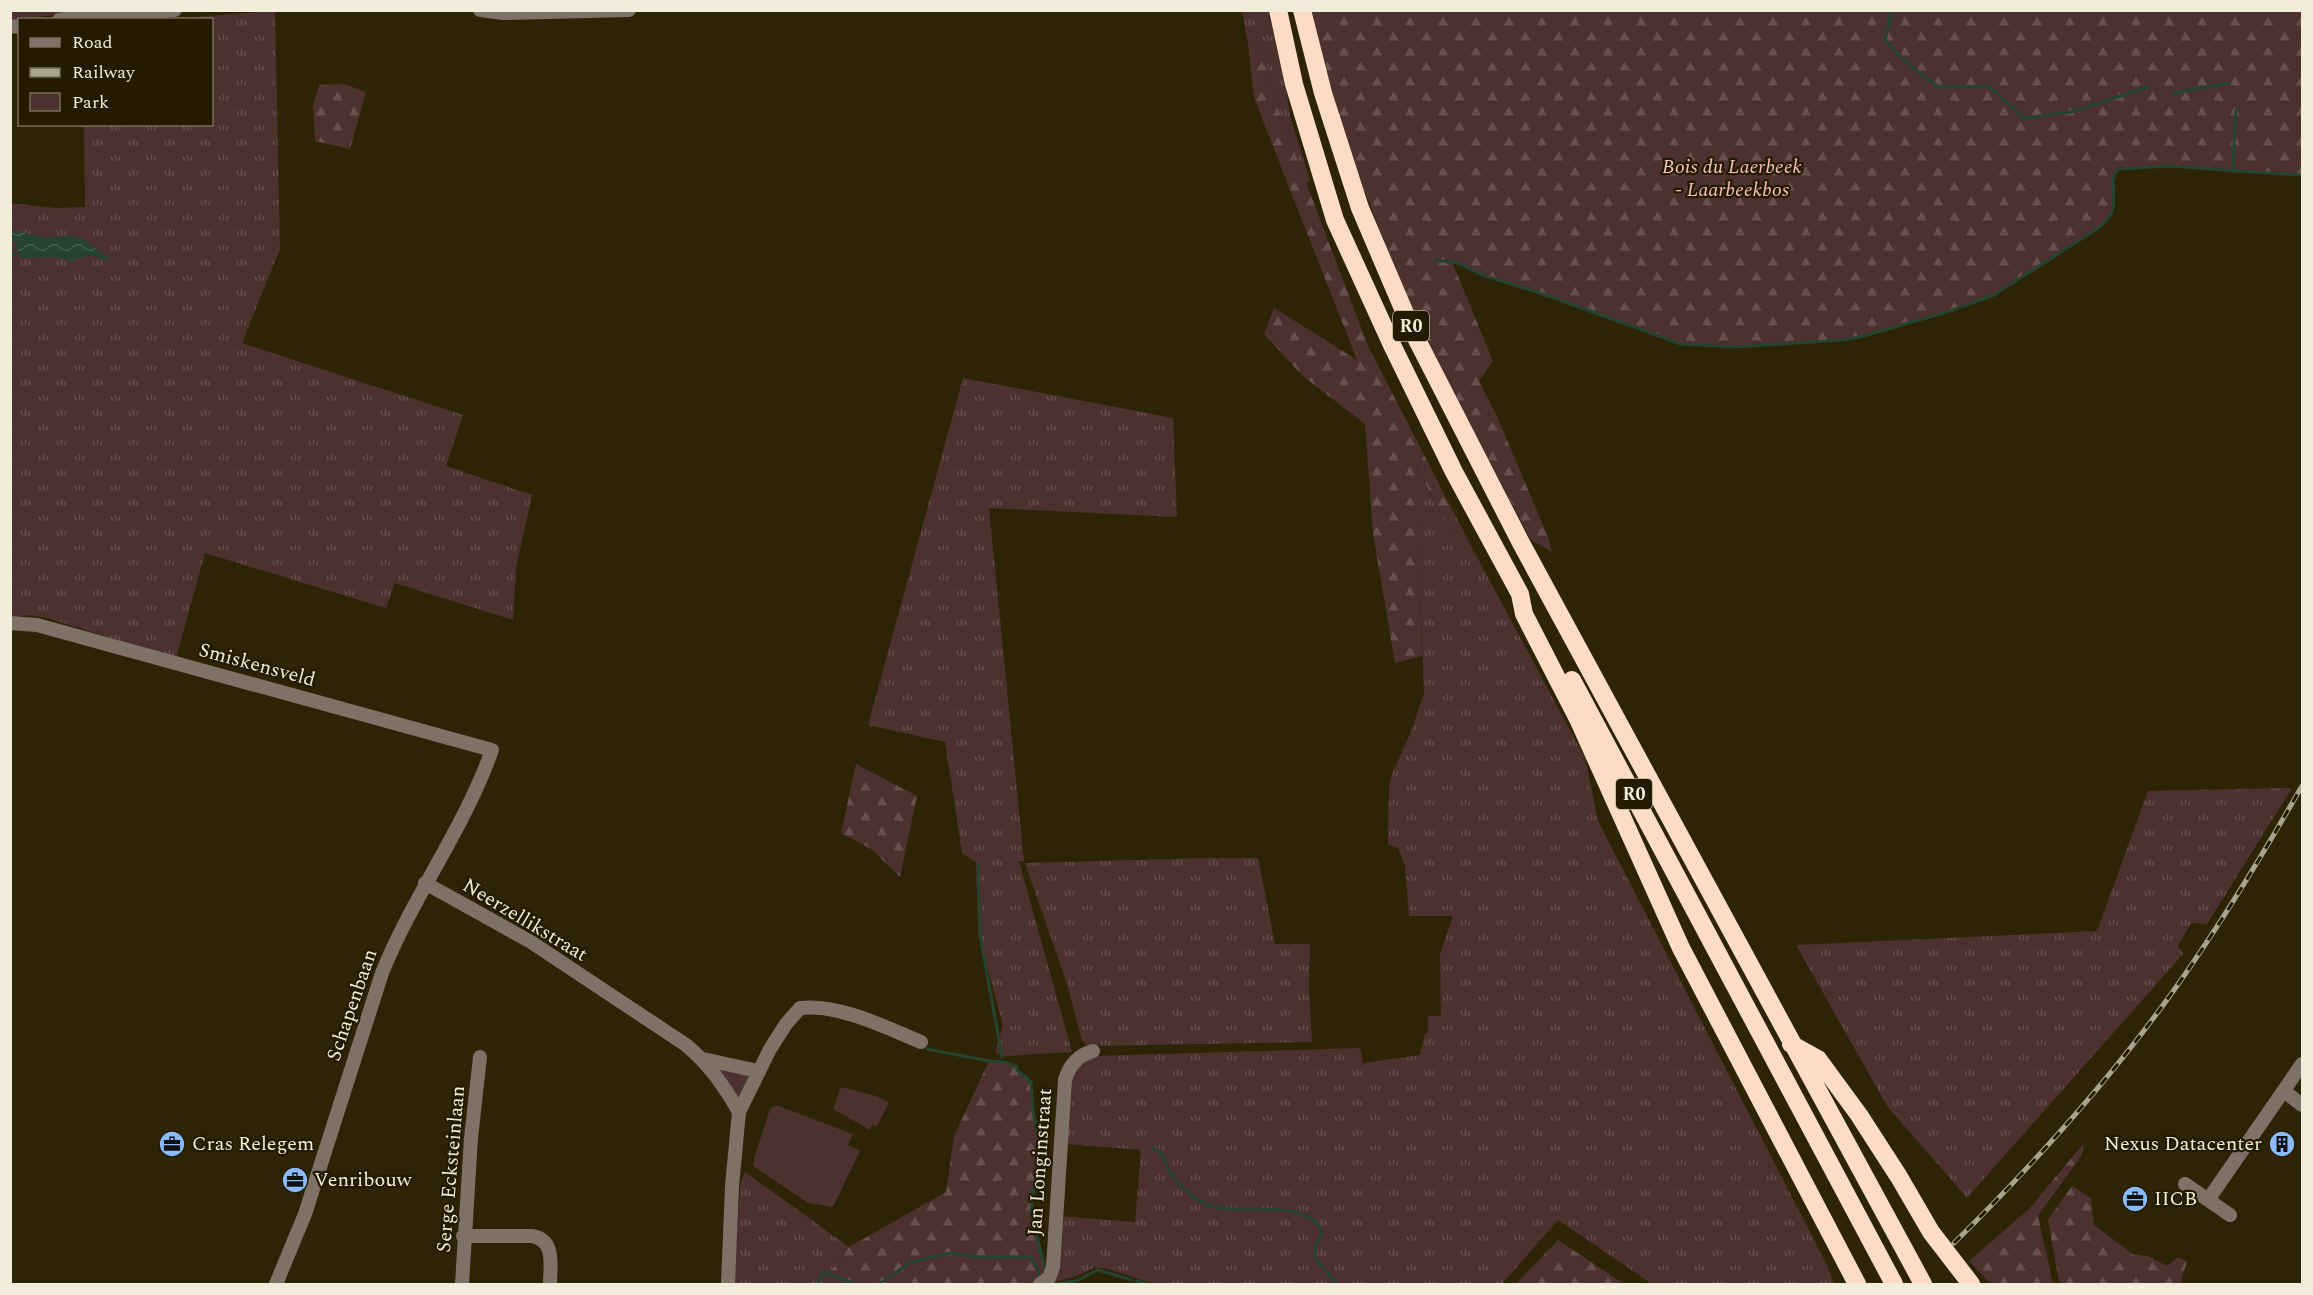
<svg xmlns="http://www.w3.org/2000/svg" width="2313" height="1295" viewBox="0 0 2313 1295" font-family="Spectral,serif">
<defs>
<pattern id="grass-tufts" width="24" height="20" patternUnits="userSpaceOnUse" patternTransform="scale(1.5)"><rect width="24" height="20" fill="#4c312f"/><path d="M3 7l-1-3M5 7V3M7 7l1-3M15 17l-1-3M17 17v-4M19 17l1-3" fill="none" stroke="#664f4d"/></pattern>
<pattern id="forest-firs" width="22" height="20" patternUnits="userSpaceOnUse" patternTransform="scale(1.5)"><rect width="22" height="20" fill="#4c312f"/><path d="M5 1l3.5 6h-7zM16 11l3.5 6h-7z" fill="#664f4d"/></pattern>
<pattern id="water-waves" width="16" height="10" patternUnits="userSpaceOnUse" patternTransform="scale(1.5)"><rect width="16" height="10" fill="#254331"/><path d="M0 5q4-4 8 0t8 0" fill="none" stroke="#455e4e"/></pattern>
</defs>
<rect width="100%" height="100%" fill="#2d2406"/>
<path fill="url(#grass-tufts)" d="M 10,11 L 69,11 L 69,13 L 11,21 Z
M 275,11 L 280,249 L 242,343 L 463,415 L 446,466 L 532,495 L 516,568 L 513,620 L 395,583 L 386,608 L 205,553 L 176,658 L 44,617 L 26,615 L 11,618 L 10,203 L 55,208 L 85,207 L 84,125 L 212,124 L 212,20 L 165,19 Z
M 1242,11 L 1268,11 L 1286,88 L 1290,116 L 1310,180 L 1306,183 L 1273,95 L 1262,41 L 1248,44 Z
M 963,378 L 1173,418 L 1177,517 L 989,508 L 1024,861 L 1019,861 L 1072,1052 L 1004,1056 L 995,1053 L 1003,1025 L 978,932 L 976,862 L 962,853 L 945,742 L 868,725 Z
M 1415,465 L 1446,522 L 1469,542 L 1585,758 L 1598,821 L 1827,1265 L 1834,1284 L 1652,1284 L 1558,1220 L 1502,1284 L 1156,1284 L 1104,1268 L 1094,1268 L 1074,1277 L 1054,1282 L 1059,1216 L 1135,1222 L 1141,1150 L 1066,1144 L 1066,1110 L 1073,1070 L 1092,1056 L 1360,1048 L 1363,1063 L 1420,1055 L 1425,1034 L 1428,1032 L 1428,1016 L 1441,1016 L 1440,954 L 1453,916 L 1409,916 L 1405,866 L 1398,848 L 1388,844 L 1389,787 L 1392,774 L 1410,734 L 1424,694 Z
M 2292,788 L 2207,924 L 2191,923 L 2178,946 L 2183,954 L 1967,1198 L 1887,1106 L 1796,945 L 2097,931 L 2148,791 Z
M 1205,858 L 1258,858 L 1275,944 L 1310,944 L 1309,988 L 1312,1042 L 1087,1046 L 1082,1040 L 1067,984 L 1025,863 Z
M 716,1066 L 744,1073 L 750,1076 L 742,1096 L 738,1098 Z
M 745,1172 L 849,1247 L 821,1284 L 734,1284 L 740,1185 Z"/>
<path fill="url(#forest-firs)" d="M 1312,11 L 2302,11 L 2302,175 L 2170,166 L 2118,169 C 2103,187 2128,202 2100,227 L 1994,295 L 1947,312 L 1860,337 L 1843,340 L 1735,347 L 1681,344 L 1540,293 L 1482,275 L 1452,262 L 1493,361 L 1479,381 L 1496,414 L 1548,537 L 1552,552 L 1530,539 C 1494,468 1456,399 1422,328 C 1375,227 1335,120 1312,11 Z
M 1262,41 L 1273,95 L 1368,346 L 1469,542 L 1446,522 L 1416,466 L 1422,656 L 1395,663 L 1373,534 L 1365,424 L 1303,376 L 1264,334 L 1274,308 L 1357,360 L 1254,98 L 1248,44 Z
M 344,84 L 366,92 L 350,149 L 315,141 L 313,105 L 319,85 Z
M 856,764 L 917,796 L 900,877 L 871,849 L 841,833 Z
M 989,1061 L 1005,1062 L 1016,1066 L 1017,1070 L 1031,1082 L 1033,1113 L 1040,1143 L 1031,1211 L 1048,1274 L 1045,1279 L 1030,1284 L 821,1284 L 849,1247 L 946,1192 L 954,1136 Z
M 2084,1143 L 2082,1155 L 2038,1216 L 2053,1284 L 1991,1284 L 1969,1261 L 2029,1209 Z
M 2072,1186 L 2091,1198 L 2094,1225 L 2134,1255 L 2148,1256 L 2167,1266 L 2178,1257 L 2187,1262 L 2180,1284 L 2069,1284 L 2059,1282 L 2048,1220 Z
M 1558,1240 L 1624,1284 L 1516,1284 Z"/>
<path fill="#4c312f" d="M 841,1087 L 876,1096 L 889,1103 L 877,1126 L 872,1125 L 870,1130 L 833,1109 Z
M 776,1105 L 853,1134 L 848,1145 L 860,1151 L 833,1207 L 808,1203 L 753,1166 L 755,1155 L 770,1109 Z"/>
<path fill="url(#water-waves)" d="M 15,231 L 47,238 L 72,236 L 85,240 L 113,262 L 90,255 L 72,261 L 55,257 L 21,258 L 15,242 L 11,241 L 11,233 Z"/>
<g fill="none" stroke-linecap="round" stroke-linejoin="round">
<path stroke="#254331" stroke-width="3" d="M 1892,10 L 1885,41 L 1914,69 L 1938,86 L 1990,87 L 2024,118 L 2071,112 L 2148,87
M 2173,93 L 2229,83
M 2236,109 L 2233,164 L 2236,171 L 2302,175
M 10,254 L 20,253
M 1435,260 L 1458,263 L 1482,275 L 1540,293 L 1681,344 L 1735,347 L 1843,340 L 1860,337 L 1947,312 L 1994,295 L 2100,227 C 2127,204 2104,187 2118,169 L 2170,166 L 2236,171
M 978,864 L 980,935 L 1002,1057
M 927,1049 L 989,1061 L 1005,1062 L 1016,1066 L 1017,1070 L 1031,1082 L 1033,1112 L 1040,1143 L 1031,1211 L 1044,1265
M 1153,1148 C 1165,1152 1165,1165 1171,1174 C 1181,1188 1198,1203 1215,1207 C 1243,1215 1311,1197 1322,1233 L 1315,1247 L 1315,1258 L 1337,1284
M 1137,1281 L 1148,1284
M 816,1284 L 823,1272 L 855,1284
M 879,1284 L 911,1262 L 951,1253 L 978,1257 L 1031,1257 L 1041,1277
M 1054,1284 L 1076,1281 L 1098,1270 L 1132,1280"/>
<path stroke="#7e7167" stroke-width="14" d="M 480,10 L 503,13 L 629,10
M 59,20 L 82,16 L 175,10
M 10,27 L 20,26
M 10,623 L 37,625 L 492,750 C 464,829 413,896 382,973 L 305,1214 L 276,1284
M 425,883 L 531,942 L 686,1045 C 709,1064 724,1086 739,1112
M 703,1059 L 758,1071
M 2284,1091 L 2302,1105
M 2185,1184 L 2230,1215
M 2208,1200 L 2302,1064
M 463,1236 L 532,1236 C 556,1240 550,1266 550,1284
M 462,1284 L 471,1138 L 480,1057
M 728,1284 L 732,1186 L 739,1112 L 770,1049 L 786,1024 L 800,1008 C 840,1004 885,1027 921,1042
M 1040,1284 L 1049,1278 L 1053,1267 L 1065,1080 C 1069,1066 1078,1055 1093,1051"/>
<path stroke="#fcdcc4" stroke-width="18" d="M 1278,10 L 1294,84 L 1335,220 L 1392,345 L 1454,472 L 1520,594 L 1524,614 L 1579,721 L 1681,948 L 1857,1284
M 1302,10 L 1323,93 L 1360,208 L 1413,332 L 1521,543 L 1923,1284
M 1572,680 L 1894,1284
M 1791,1044 L 1818,1059 L 1859,1115 L 1899,1177 L 1931,1232 L 1971,1284"/>
<g stroke="#aaa38e" stroke-width="5">
<path id="rail" d="M 1954,1243 C 2034,1164 2109,1081 2174,990 C 2221,924 2262,856 2302,786"/>
</g>
<use href="#rail" stroke="#241a00" stroke-width="3" stroke-dasharray="9" stroke-linecap="butt"/>
</g>
<defs>
<g id="office-disc" transform="scale(1.35)"><circle r="9.5" fill="#89bafc" stroke="#241a00"/><path d="M-6-3h4V-5.5h4V-3h4V5H-6ZM-1-4.5V-3h2v-1.5ZM-6 0V1H6V0Z" fill="#111"/></g>
<g id="building-disc" transform="scale(1.35)"><circle r="9.5" fill="#89bafc" stroke="#241a00"/><path d="M-4-6H4V6H1V3H-1V6H-4ZM-2.5-4.3h1.7v1.8h-1.7ZM.8-4.3h1.7v1.8H.8ZM-2.5-1h1.7V.8h-1.7ZM.8-1h1.7V.8H.8Z" fill="#111"/></g>
</defs>
<g fill-rule="evenodd">
<use href="#office-disc" x="172" y="1144"/>
<use href="#building-disc" x="2282" y="1144"/>
<use href="#office-disc" x="295" y="1180"/>
<use href="#office-disc" x="2135" y="1199"/>
</g>
<g text-anchor="middle" dominant-baseline="central" stroke-width="4.5" stroke-linejoin="round" paint-order="stroke">
<g fill="#241a00" stroke="#b4ad99" stroke-width="1.5">
<rect x="1393" y="311" width="36" height="30" rx="4.5"/>
<rect x="1616" y="779" width="36" height="30" rx="4.5"/>
</g>
<g font-size="18" font-weight="bold" fill="#f2ecdb">
<text x="1411" y="326">R0</text>
<text x="1634" y="794">R0</text>
</g>
<g font-size="20" font-style="italic" fill="#f8c2bd" stroke="#241a00">
<text x="1732" y="167">Bois du Laerbeek<tspan x="1732" dy="23">- Laarbeekbos</tspan></text>
</g>
<g font-size="20" fill="#f2ecdb" stroke="#241a00">
<text transform="translate(257 665) rotate(15)">Smiskensveld</text>
<text transform="translate(525 920) rotate(31)">Neerzellikstraat</text>
<text transform="translate(352 1005) rotate(-71)">Schapenbaan</text>
<text transform="translate(1040 1162) rotate(-86)">Jan Longinstraat</text>
<text transform="translate(451 1169) rotate(-85)">Serge Ecksteinlaan</text>
</g>
<g font-size="20" fill="#f2ecdb" stroke="#241a00" text-anchor="start">
<text x="192" y="1144">Cras Relegem</text>
<text x="2262" y="1144" text-anchor="end">Nexus Datacenter</text>
<text x="314" y="1180">Venribouw</text>
<text x="2154" y="1199">IICB</text>
</g>
</g>
<rect width="2313" height="1295" fill="none" stroke="#f2ecdb" stroke-width="24"/>
<rect x="18" y="18" width="195" height="108" fill="#241a00" stroke="#766e58" stroke-width="1.5"/>
<rect x="30" y="38" width="30" height="9" fill="#7e7167" stroke="#766e58" stroke-width="1.5"/>
<text x="72" y="48" font-size="18" fill="#f2ecdb">Road</text>
<rect x="30" y="68" width="30" height="9" fill="#aaa38e" stroke="#766e58" stroke-width="1.5"/>
<text x="72" y="78" font-size="18" fill="#f2ecdb">Railway</text>
<rect x="30" y="93" width="30" height="18" fill="#4c312f" stroke="#766e58" stroke-width="1.5"/>
<text x="72" y="108" font-size="18" fill="#f2ecdb">Park</text>
</svg>
